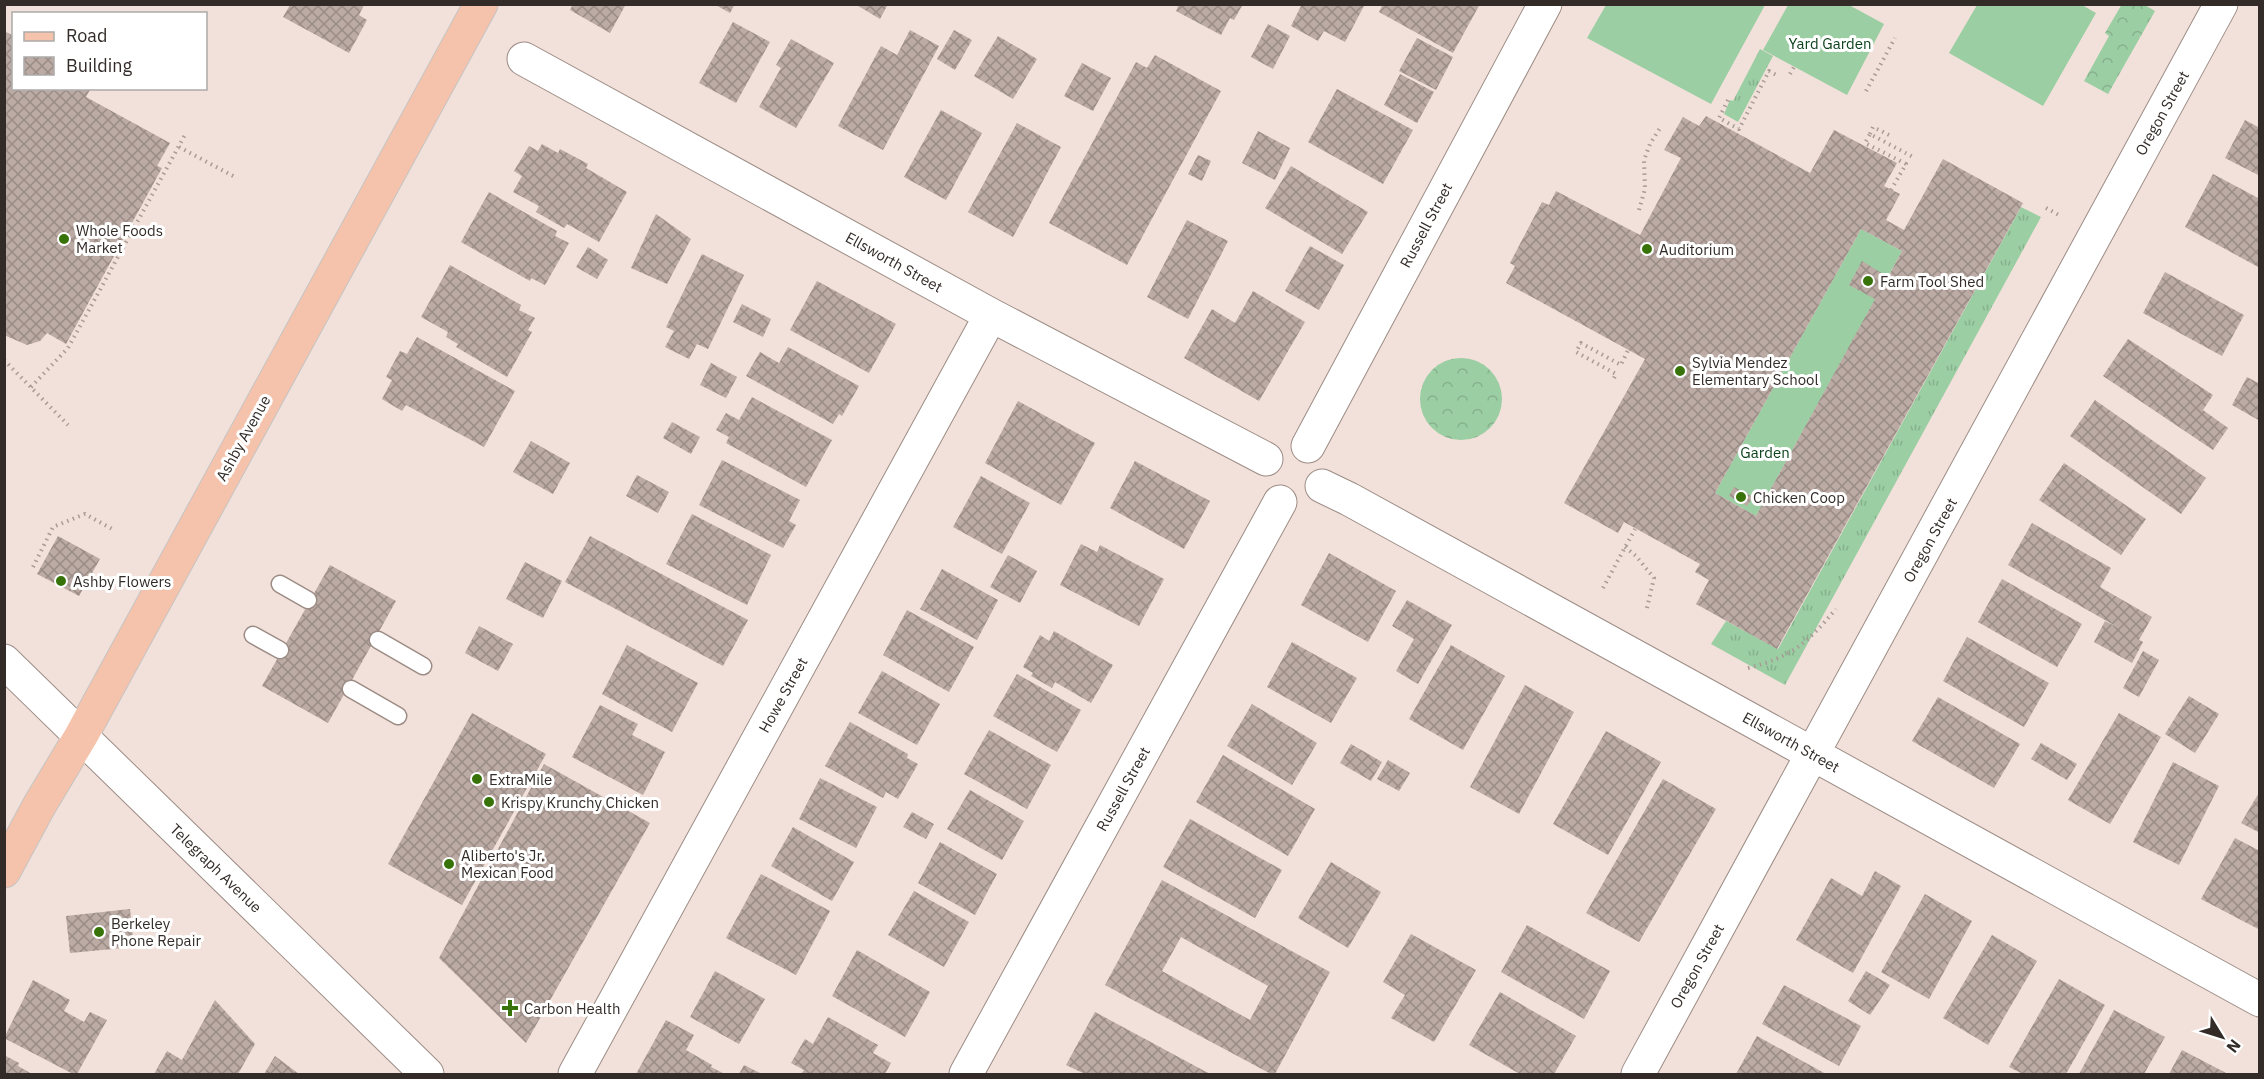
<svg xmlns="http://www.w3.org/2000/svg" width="2264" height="1079" viewBox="0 0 2264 1079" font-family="'IBM Plex Sans',sans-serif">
<defs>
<pattern id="grass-tufts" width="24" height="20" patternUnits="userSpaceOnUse" patternTransform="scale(1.5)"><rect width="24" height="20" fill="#9bcea3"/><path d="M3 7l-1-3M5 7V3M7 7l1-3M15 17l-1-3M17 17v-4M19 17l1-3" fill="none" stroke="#86b18c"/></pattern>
<pattern id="park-crowns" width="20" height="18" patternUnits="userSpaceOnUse" patternTransform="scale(1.5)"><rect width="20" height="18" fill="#9bcea3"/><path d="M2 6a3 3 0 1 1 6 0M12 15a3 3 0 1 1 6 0" fill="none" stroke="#86b18c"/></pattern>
<pattern id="building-cross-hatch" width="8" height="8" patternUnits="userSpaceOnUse" patternTransform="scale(1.5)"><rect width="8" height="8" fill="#bcaba4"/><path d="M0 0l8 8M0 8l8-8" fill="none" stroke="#998b86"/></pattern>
</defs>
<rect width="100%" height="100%" fill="#f2e1da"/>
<path fill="url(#grass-tufts)" d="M 1760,49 L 1773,56 L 1738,122 L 1724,114 L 1730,100 L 1733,101 Z
M 2021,207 L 2041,217 L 1785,685 L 1711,644 L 1726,621 L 1778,649 Z"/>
<path fill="url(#park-crowns)" d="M 2122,4 L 2145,5 L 2155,11 L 2108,94 L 2084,81 L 2109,36 L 2105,33 Z
M1420 399a41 41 0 1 1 82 0a41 41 0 1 1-82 0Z"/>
<path fill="#9bcea3" d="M 1606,5 L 1606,4 L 1765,5 L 1711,104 L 1587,38 Z
M 1788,5 L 1849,5 L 1884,24 L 1847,95 L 1763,50 Z
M 1977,5 L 2082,5 L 2096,13 L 2043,106 L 1949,53 Z
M 1861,229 L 1902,251 L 1756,516 L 1715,493 Z"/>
<path fill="url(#building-cross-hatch)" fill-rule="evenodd" d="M 573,4 L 626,4 L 610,33 L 570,10 Z
M 714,4 L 735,4 L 730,13 Z
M 855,4 L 888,4 L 880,19 Z
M 1179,4 L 1243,4 L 1234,20 L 1230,18 L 1221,35 L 1176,11 Z
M 1302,4 L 1365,4 L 1345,42 L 1324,31 L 1318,41 L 1291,26 Z
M 1383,4 L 1480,4 L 1453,53 L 1379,12 Z
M 290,5 L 364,5 L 359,15 L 367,20 L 349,53 L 283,17 Z
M 733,22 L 770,42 L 736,103 L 699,83 Z
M 1268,24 L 1290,36 L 1273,69 L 1251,57 Z
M 910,30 L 939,46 L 883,150 L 838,126 L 881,46 L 897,55 Z
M 954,30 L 972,40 L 955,70 L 937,59 Z
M 4,31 L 14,36 L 14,88 L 91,88 L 86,97 L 170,143 L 157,166 L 162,168 L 66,344 L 47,333 L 40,341 L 27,345 L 4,335 Z
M 998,36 L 1037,59 L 1013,99 L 974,76 Z
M 1417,38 L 1453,57 L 1436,90 L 1399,71 Z
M 791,39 L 834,63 L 796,128 L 759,107 L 781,68 L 776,65 Z
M 1155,55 L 1221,91 L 1127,265 L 1049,223 L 1136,62 L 1147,68 Z
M 1082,63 L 1111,78 L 1093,111 L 1064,96 Z
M 1400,74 L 1434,92 L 1417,123 L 1384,105 Z
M 1337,89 L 1413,130 L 1383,184 L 1308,142 Z
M 941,110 L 982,133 L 946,200 L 904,177 Z
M 1706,116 L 1810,173 L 1834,130 L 1897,163 L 1884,186 L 1900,194 L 1886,220 L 1904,230 L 1943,159 L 2023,203 L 1777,649 L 1696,604 L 1709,580 L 1695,572 L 1700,564 L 1624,522 L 1618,533 L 1564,503 L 1645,359 L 1506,283 L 1515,266 L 1510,263 L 1542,202 L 1549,205 L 1556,191 L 1640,235 L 1681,158 L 1664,150 L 1683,117 L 1699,126 ZM 1861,229 L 1902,251 L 1888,277 L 1862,261 L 1849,285 L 1875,299 L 1756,516 L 1715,493 Z
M 2245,120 L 2260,128 L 2260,176 L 2225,158 Z
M 1017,123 L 1061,147 L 1013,237 L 968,212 Z
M 1258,131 L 1290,148 L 1275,180 L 1242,163 Z
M 542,144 L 558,153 L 560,149 L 588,164 L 586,168 L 627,192 L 599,242 L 567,224 L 564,228 L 536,212 L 539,206 L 513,192 L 522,176 L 514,171 L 529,146 L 538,151 Z
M 1198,155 L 1211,161 L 1202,181 L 1188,174 Z
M 1291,166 L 1368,212 L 1342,254 L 1265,208 Z
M 2213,174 L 2260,199 L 2260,268 L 2185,227 Z
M 489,192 L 557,231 L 555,236 L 569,243 L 545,285 L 531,278 L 530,281 L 461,242 Z
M 656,214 L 691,239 L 667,284 L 631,268 Z
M 1187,220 L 1228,241 L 1188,319 L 1147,297 Z
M 1310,246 L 1344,265 L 1319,310 L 1285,291 Z
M 588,247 L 608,260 L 597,279 L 576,267 Z
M 702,254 L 744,275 L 708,349 L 697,344 L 689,359 L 665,347 L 674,331 L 666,327 Z
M 450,265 L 521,305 L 519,310 L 535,318 L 528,330 L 532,332 L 507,377 L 456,347 L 458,344 L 446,337 L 448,332 L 421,317 Z
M 2165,272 L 2244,315 L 2222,356 L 2143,313 Z
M 817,281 L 896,324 L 869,373 L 790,330 Z
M 1253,291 L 1305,322 L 1259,401 L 1184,358 L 1212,309 L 1235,323 Z
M 742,304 L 771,319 L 763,337 L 733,322 Z
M 417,337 L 515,391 L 484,447 L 406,405 L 402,411 L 382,399 L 392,380 L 386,377 L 400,351 L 407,354 Z
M 2128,339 L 2213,395 L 2203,410 L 2228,428 L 2213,450 L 2103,376 Z
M 788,347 L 859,386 L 842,416 L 839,414 L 833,424 L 746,376 L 760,352 L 779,363 Z
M 711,363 L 737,377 L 726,398 L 700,385 Z
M 2247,377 L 2260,384 L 2260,421 L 2232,405 Z
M 752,397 L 832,440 L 806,487 L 726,443 L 729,437 L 716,430 L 726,413 L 739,420 Z
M 2095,400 L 2206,478 L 2181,514 L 2070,436 Z
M 1018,401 L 1095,443 L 1061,505 L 985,463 Z
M 672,422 L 700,437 L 691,454 L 663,438 Z
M 531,441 L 570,463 L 553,494 L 513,472 Z
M 722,460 L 800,500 L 789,521 L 796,525 L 783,548 L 699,505 Z
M 1135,461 L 1210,501 L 1184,549 L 1110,508 Z
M 2064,463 L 2146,519 L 2121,555 L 2039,500 Z
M 637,475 L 669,492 L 658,513 L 626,496 Z
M 981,476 L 1030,503 L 1002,554 L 953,527 Z
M 1734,487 L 1753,497 L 1747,506 L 1729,496 Z
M 692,514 L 771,555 L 747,605 L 666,564 Z
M 2032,523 L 2111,568 L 2100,587 L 2152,617 L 2139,640 L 2143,642 L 2132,663 L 2094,642 L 2105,621 L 2119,628 L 2008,565 Z
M 58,536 L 100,559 L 79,596 L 37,574 Z
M 590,536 L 748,620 L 723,666 L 565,582 Z
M 1081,544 L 1097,552 L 1100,545 L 1164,579 L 1139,626 L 1060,585 Z
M 1329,553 L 1396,591 L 1368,642 L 1301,605 Z
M 1008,555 L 1037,571 L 1020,603 L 990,587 Z
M 525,562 L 562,581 L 543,618 L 506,599 Z
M 330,565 L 396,601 L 328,723 L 262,686 Z
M 942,569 L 998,600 L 977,640 L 920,609 Z
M 2002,579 L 2082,624 L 2057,667 L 1978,622 Z
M 1407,600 L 1452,625 L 1418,684 L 1396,671 L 1414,639 L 1392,626 Z
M 907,610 L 974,647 L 949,692 L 883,655 Z
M 479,626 L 513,644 L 498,671 L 465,653 Z
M 1054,631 L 1113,665 L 1091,703 L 1055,682 L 1052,688 L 1031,676 L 1033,673 L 1023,667 L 1040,635 L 1049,641 Z
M 1967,637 L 2049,683 L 2024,727 L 1943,681 Z
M 1292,642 L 1357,678 L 1331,723 L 1267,687 Z
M 627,645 L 698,683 L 672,732 L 602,694 Z
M 1451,645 L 1505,676 L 1463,750 L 1409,719 Z
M 2143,651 L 2159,660 L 2139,697 L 2123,688 Z
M 882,671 L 940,704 L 917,745 L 858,713 Z
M 1017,674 L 1081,710 L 1057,752 L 993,716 Z
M 1525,685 L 1574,712 L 1519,814 L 1470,787 Z
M 2189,696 L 2219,714 L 2195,753 L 2165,734 Z
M 1938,697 L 2020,744 L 1994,788 L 1912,741 Z
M 1252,704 L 1317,743 L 1292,785 L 1227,746 Z
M 600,705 L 638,724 L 632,735 L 665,752 L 643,795 L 572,757 Z
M 472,713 L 546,754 L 462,905 L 388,864 Z
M 2119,713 L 2161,737 L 2110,824 L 2068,800 Z
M 850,722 L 908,754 L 907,758 L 918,764 L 898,799 L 886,792 L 883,798 L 825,766 Z
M 989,730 L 1051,765 L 1027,809 L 964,774 Z
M 1606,731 L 1661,762 L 1608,855 L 1553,824 Z
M 2041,743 L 2077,764 L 2067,780 L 2031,759 Z
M 1351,744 L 1382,762 L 1371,781 L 1340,763 Z
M 1223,755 L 1315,809 L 1288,856 L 1196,802 Z
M 1388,760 L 1410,773 L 1399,791 L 1377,779 Z
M 2173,762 L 2219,786 L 2179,865 L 2133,842 Z
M 544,764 L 650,823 L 526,1043 L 439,958 Z
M 820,778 L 877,807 L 856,848 L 799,819 Z
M 1663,779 L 1716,809 L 1639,942 L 1586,913 Z
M 970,790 L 1024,821 L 1002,860 L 947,829 Z
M 2260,791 L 2260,833 L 2241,823 Z
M 912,812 L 934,824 L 926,839 L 903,827 Z
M 1190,819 L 1282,870 L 1255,918 L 1163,867 Z
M 793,827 L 854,862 L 832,901 L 771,866 Z
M 2235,838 L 2260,851 L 2260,930 L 2201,899 Z
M 940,842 L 997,874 L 975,915 L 918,883 Z
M 1331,862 L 1381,892 L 1348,948 L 1298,918 Z
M 1875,871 L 1901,886 L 1853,973 L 1796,940 L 1831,878 L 1862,896 Z
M 761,874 L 830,911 L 796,975 L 726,938 Z
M 1162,880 L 1330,972 L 1275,1074 L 1271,1074 L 1105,985 ZM 1181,937 L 1268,986 L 1250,1020 L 1162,971 Z
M 914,891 L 969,922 L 944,967 L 888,935 Z
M 1925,894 L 1972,921 L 1929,999 L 1881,972 Z
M 130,909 L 134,947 L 70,953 L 66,916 Z
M 1527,925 L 1610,971 L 1584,1019 L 1501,972 Z
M 1411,934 L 1476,970 L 1434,1042 L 1391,1018 L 1405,995 L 1383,982 Z
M 1992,935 L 2037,961 L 1988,1045 L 1943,1018 Z
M 857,950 L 930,992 L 905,1037 L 832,996 Z
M 715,971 L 765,999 L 739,1044 L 690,1017 Z
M 1866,971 L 1890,985 L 1870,1015 L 1848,1001 Z
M 2059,979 L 2105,1005 L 2066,1074 L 2023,1074 L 2009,1067 Z
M 33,980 L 70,1000 L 64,1011 L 84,1022 L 90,1012 L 107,1020 L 77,1074 L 73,1074 L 4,1038 Z
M 1784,985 L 1861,1026 L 1839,1066 L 1762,1024 Z
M 1500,992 L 1576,1036 L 1554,1074 L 1520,1074 L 1469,1045 Z
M 215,1000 L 255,1044 L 238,1074 L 154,1074 L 167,1051 L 182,1060 Z
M 2114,1010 L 2165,1037 L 2144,1074 L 2079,1074 Z
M 1095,1012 L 1210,1074 L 1085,1074 L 1066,1065 Z
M 828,1017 L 878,1045 L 873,1053 L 891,1063 L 885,1074 L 801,1074 L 804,1070 L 791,1063 L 805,1039 L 813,1044 Z
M 666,1020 L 694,1035 L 686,1050 L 712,1065 L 711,1067 L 725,1074 L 636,1074 Z
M 1757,1036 L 1826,1074 L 1736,1074 Z
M 2182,1050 L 2228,1074 L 2169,1074 Z
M 4,1055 L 19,1063 L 18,1066 L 32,1074 L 4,1074 Z
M 275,1056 L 299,1074 L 264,1074 Z
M 744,1065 L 762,1074 L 739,1074 Z"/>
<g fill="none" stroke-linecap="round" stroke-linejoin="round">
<g stroke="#9c8c85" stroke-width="19">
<path id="lane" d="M 280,584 L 308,600
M 253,635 L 280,650
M 378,640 L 423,666
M 351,689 L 398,716"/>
</g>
<g stroke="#9c8c85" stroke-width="35">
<path id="street" d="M 524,59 L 991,315 L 1266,459
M 1308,446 L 1545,4
M 1322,486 L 1349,499 L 2260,1000
M 575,1074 L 991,315
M 966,1074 L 1280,502
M 1638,1074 L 2221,4"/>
</g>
<g stroke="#9c8c85" stroke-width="35">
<path id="secondary" d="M 4,661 L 427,1074"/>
</g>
<g stroke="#c6c4c3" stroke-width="35">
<path id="primary" d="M 4,871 L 39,806 L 81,736 L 481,4"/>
</g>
<path stroke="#a89b96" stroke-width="4" stroke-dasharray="1.5 4.5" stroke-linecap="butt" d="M 1790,74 L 1794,67
M 1866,91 L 1895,38
M 1728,100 L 1719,118 L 1739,129 L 1769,71 L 1776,75
M 1870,134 L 1873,127 L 1889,135
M 179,147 L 235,177
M 1891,190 L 1906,164 L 1865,143 L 1870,134 L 1915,158
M 2046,208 L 2059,215
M 1639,210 L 1645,189 L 1644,160 L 1650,144 L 1660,128
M 4,360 L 68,425
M 1614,378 L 1616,374 L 1576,352 L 1581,343 L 1621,365 L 1628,350
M 31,387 L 68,348 L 186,133
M 1625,547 L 1636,556 L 1654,578 L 1646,612
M 33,567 L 53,527 L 85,514 L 114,530
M 1603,588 L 1635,529
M 1748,668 C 1792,657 1807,643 1836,609"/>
<use href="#lane" stroke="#fff" stroke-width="16"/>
<use href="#street" stroke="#fff" stroke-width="33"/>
<use href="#secondary" stroke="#fff" stroke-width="33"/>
<use href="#primary" stroke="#f5c3ab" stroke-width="33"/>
</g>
<g fill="#377308" stroke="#fff" stroke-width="2">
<circle cx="64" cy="239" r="6"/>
<circle cx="1647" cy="249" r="6"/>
<circle cx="1868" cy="281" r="6"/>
<circle cx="1680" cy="371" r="6"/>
<circle cx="1741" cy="497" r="6"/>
<circle cx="61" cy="581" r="6"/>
<circle cx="477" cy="779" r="6"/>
<circle cx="489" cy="802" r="6"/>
<circle cx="449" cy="864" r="6"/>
<circle cx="99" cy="932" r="6"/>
<path d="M507 999h6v6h6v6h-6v6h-6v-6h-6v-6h6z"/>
</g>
<g text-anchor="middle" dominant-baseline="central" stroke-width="6" stroke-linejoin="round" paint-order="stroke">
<g font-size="15" fill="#0c421c" stroke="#fff">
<text x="1830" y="43">Yard Garden</text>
<text x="1765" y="452">Garden</text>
</g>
<g font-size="15" fill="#322b28" stroke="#fff">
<text transform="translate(2162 113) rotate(-61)">Oregon Street</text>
<text transform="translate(1426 225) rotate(-62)">Russell Street</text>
<text transform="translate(894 262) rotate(29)">Ellsworth Street</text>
<text transform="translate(243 438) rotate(-61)">Ashby Avenue</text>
<text transform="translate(1930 540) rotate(-61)">Oregon Street</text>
<text transform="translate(783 695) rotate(-61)">Howe Street</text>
<text transform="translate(1791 742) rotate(29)">Ellsworth Street</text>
<text transform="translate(1123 789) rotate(-61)">Russell Street</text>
<text transform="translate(216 868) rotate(44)">Telegraph Avenue</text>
<text transform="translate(1697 966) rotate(-61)">Oregon Street</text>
</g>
<g font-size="15" fill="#322b28" stroke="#fff" text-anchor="start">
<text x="76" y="230">Whole Foods<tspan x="76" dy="17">Market</tspan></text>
<text x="1659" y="249">Auditorium</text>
<text x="1880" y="281">Farm Tool Shed</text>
<text x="1692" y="362">Sylvia Mendez<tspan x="1692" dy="17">Elementary School</tspan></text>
<text x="1753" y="497">Chicken Coop</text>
<text x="73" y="581">Ashby Flowers</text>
<text x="489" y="779">ExtraMile</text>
<text x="501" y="802">Krispy Krunchy Chicken</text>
<text x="461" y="855">Aliberto's Jr.<tspan x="461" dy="17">Mexican Food</tspan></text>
<text x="111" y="923">Berkeley<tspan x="111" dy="17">Phone Repair</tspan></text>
<text x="524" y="1008">Carbon Health</text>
</g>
</g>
<rect width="2264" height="1079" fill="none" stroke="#322b28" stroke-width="12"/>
<rect x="12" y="12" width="195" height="78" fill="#ffffff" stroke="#adaaa9" stroke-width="1.5"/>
<rect x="24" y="32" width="30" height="9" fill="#f5c3ab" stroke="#adaaa9" stroke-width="1.5"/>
<text x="66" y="42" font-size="18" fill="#322b28">Road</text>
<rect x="24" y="57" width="30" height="18" fill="url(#building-cross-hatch)" stroke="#adaaa9" stroke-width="1.5"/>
<text x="66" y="72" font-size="18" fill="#322b28">Building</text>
<g transform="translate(2222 1037) rotate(128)" stroke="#ffffff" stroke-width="4.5" paint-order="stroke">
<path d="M0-4.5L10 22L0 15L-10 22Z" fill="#322b28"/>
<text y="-9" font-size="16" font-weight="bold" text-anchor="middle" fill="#322b28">N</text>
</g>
</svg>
